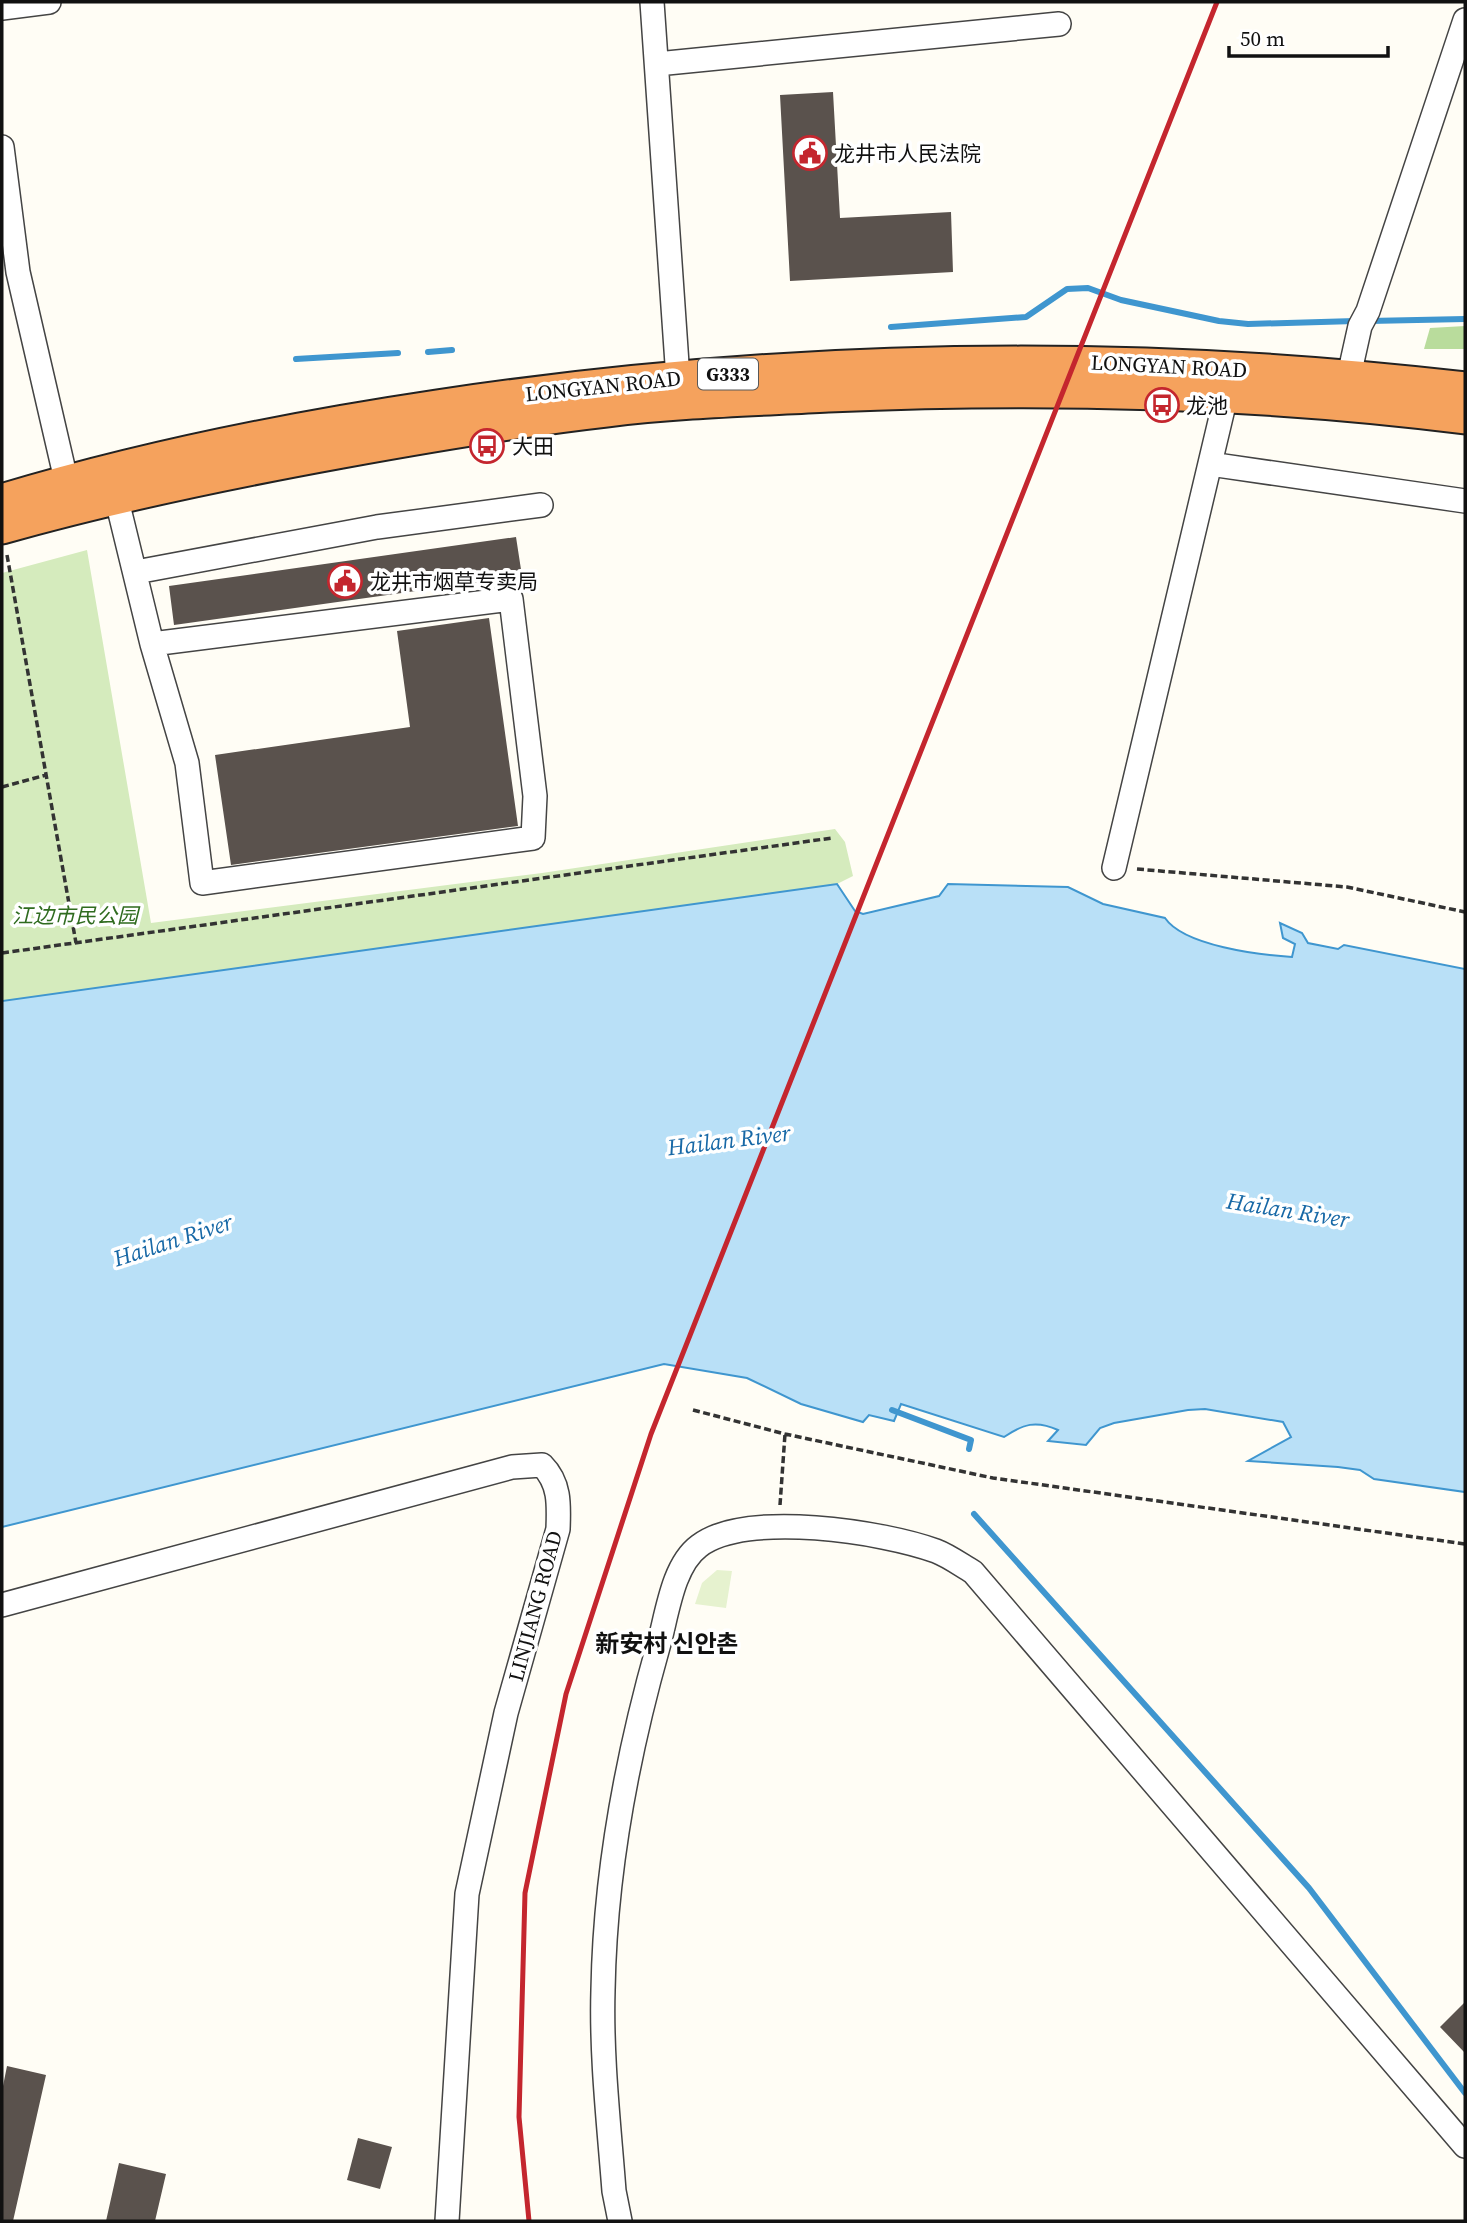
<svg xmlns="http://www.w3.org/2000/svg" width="1467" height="2223" viewBox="0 0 1467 2223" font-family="'Source Serif 4','Noto Sans SC','Noto Sans KR',serif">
<rect width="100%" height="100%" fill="#fffdf5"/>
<path fill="#d5ebbd" d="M 87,550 L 151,923 L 542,873 L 835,829 L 845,842 L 853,876 L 837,884 L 2,1001 L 2,573 Z"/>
<path fill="#b9dc9c" d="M 1465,326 L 1465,349 L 1424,349 L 1430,328 Z"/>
<path fill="#e6f2cf" d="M 717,1570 L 732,1571 L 726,1608 L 695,1604 L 702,1583 Z"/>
<path fill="#b9e0f7" stroke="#3f96cf" stroke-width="2" d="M 837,884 L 855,911 L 863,914 L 939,896 L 948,884 L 1068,887 L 1103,904 L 1165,918 C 1184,946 1260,955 1292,957 L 1295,944 L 1283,938 L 1280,923 L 1302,933 L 1308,943 L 1338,949 L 1344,945 L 1465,969 L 1465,1492 L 1374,1479 L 1360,1470 L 1338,1467 L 1248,1461 L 1291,1437 L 1283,1422 L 1205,1409 L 1188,1410 L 1114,1423 L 1100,1428 L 1086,1445 L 1048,1441 L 1058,1430 C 1036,1420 1023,1424 1004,1437 L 901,1404 L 894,1421 L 869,1415 L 863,1422 L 801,1404 L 747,1378 L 664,1364 L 2,1527 L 2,1001 Z"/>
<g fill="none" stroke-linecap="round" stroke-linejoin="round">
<path stroke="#3f96cf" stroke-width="6" d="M 1369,321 L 1465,319
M 891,327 L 1026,317 L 1067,289 L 1088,288 L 1121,300 L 1219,321 L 1248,324 L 1355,321
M 428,352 L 452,350
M 296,359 L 398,353
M 892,1410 L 971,1440 L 969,1449
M 974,1514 L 1309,1888 L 1465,2093"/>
</g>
<path fill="#5a524d" d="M 833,92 L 840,218 L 951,212 L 953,272 L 790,281 L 780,95 Z
M 516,537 L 522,576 L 174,625 L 169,586 Z
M 489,618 L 518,826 L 231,865 L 215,755 L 410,727 L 397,631 Z
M 1465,2002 L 1465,2053 L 1440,2027 Z
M 7,2066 L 46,2075 L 13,2221 L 2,2221 L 2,2091 Z
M 358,2138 L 392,2147 L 380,2189 L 347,2180 Z
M 119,2163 L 166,2174 L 155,2221 L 106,2221 Z"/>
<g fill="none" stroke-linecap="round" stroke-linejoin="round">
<g stroke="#444" stroke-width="26">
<path id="minor" d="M 652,2 L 679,393
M 2,8 L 49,2
M 657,64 L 1059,24
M 2,147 L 18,272 L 70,497
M 1346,389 L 1360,326 L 1368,311 L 1465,20
M 1210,464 L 1465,501
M 113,484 L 152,644 L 187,763 L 202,883 L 533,838 L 535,796 L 511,599 L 152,644
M 136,572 L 377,527 L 541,505
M 1114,868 L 1226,396
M 2,1605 L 512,1467 L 542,1465 C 560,1483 559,1504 558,1529 L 506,1713 L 467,1894 L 447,2221
M 620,2221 L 614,2191 C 609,2125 601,2057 603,1990 C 605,1873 626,1760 658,1647 C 667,1616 672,1566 699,1546 C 746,1510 884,1532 936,1551 C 949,1556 961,1565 973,1572 L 1465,2146"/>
</g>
<g stroke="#222" stroke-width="37">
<path id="highway" d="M 2,501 C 144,458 290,429 437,407 C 778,356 1123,349 1465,389
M 2,527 C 114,495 227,472 342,451 C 430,435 517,420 606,410 C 679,401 754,399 828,395 C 1040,386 1254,390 1465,417"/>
</g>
<path stroke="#333" stroke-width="3.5" stroke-dasharray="7 3.5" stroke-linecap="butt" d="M 7,555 L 76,943
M 2,787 L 46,775
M 1137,869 L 1347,887 L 1465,912
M 2,953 L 832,838
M 693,1410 L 785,1434 L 993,1478 L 1465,1544
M 780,1505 L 785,1434"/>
<use href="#minor" stroke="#fff" stroke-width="23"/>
<use href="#highway" stroke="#f5a25d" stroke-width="33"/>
<path stroke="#c4262e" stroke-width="5" d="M 529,2221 L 519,2117 L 525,1893 L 566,1694 L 651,1434 L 1217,2"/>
</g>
<defs>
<g id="civic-ring" transform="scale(1.75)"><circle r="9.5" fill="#fff" stroke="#c4262e" stroke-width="1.5"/><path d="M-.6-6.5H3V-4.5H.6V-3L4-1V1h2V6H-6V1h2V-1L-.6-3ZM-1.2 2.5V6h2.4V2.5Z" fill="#c4262e"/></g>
<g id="bus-ring" transform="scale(1.75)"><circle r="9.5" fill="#fff" stroke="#c4262e" stroke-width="1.5"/><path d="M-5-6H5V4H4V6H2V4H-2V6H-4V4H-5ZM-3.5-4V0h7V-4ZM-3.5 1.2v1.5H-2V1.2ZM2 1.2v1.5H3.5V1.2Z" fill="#c4262e"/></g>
</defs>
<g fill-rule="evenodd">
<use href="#civic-ring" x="810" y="153"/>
<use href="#bus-ring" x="1162" y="405"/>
<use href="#bus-ring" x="487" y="446"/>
<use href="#civic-ring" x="345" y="581"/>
</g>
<g text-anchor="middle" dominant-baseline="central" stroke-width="7" stroke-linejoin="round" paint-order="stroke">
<rect fill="#fff" stroke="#585858" stroke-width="2" x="698" y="358.5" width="60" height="31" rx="5"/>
<g font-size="19" font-weight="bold" fill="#111">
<text x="728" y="374">G333</text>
</g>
<g font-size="21" fill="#111" stroke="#fff" text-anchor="start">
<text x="834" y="153">龙井市人民法院</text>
<text x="1186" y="405">龙池</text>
<text x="512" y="446">大田</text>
<text x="370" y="581">龙井市烟草专卖局</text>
</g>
<g font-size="21" fill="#111" stroke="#fff">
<text transform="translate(1169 366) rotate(3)">LONGYAN ROAD</text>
<text transform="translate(603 386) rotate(-6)">LONGYAN ROAD</text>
<text transform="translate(535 1606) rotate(-75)">LINJIANG ROAD</text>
</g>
<g font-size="21" font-style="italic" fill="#2f6b1f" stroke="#fff">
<text x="75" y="915">江边市民公园</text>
</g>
<g font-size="23" font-style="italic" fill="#1768a6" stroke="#fff">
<text transform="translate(729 1140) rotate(-7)">Hailan River</text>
<text transform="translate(1288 1210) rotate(9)">Hailan River</text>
<text transform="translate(173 1240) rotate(-18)">Hailan River</text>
</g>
<g font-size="24" font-weight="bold" fill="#111" stroke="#fff">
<text x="667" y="1643">新安村 신안촌</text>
</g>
</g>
<rect width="1467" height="2223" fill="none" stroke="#111111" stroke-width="7"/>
<path d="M1229 46v10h159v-10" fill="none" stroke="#111111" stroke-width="3.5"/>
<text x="1240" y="46" font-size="21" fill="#111111" stroke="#ffffff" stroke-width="5" paint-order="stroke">50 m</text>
</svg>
